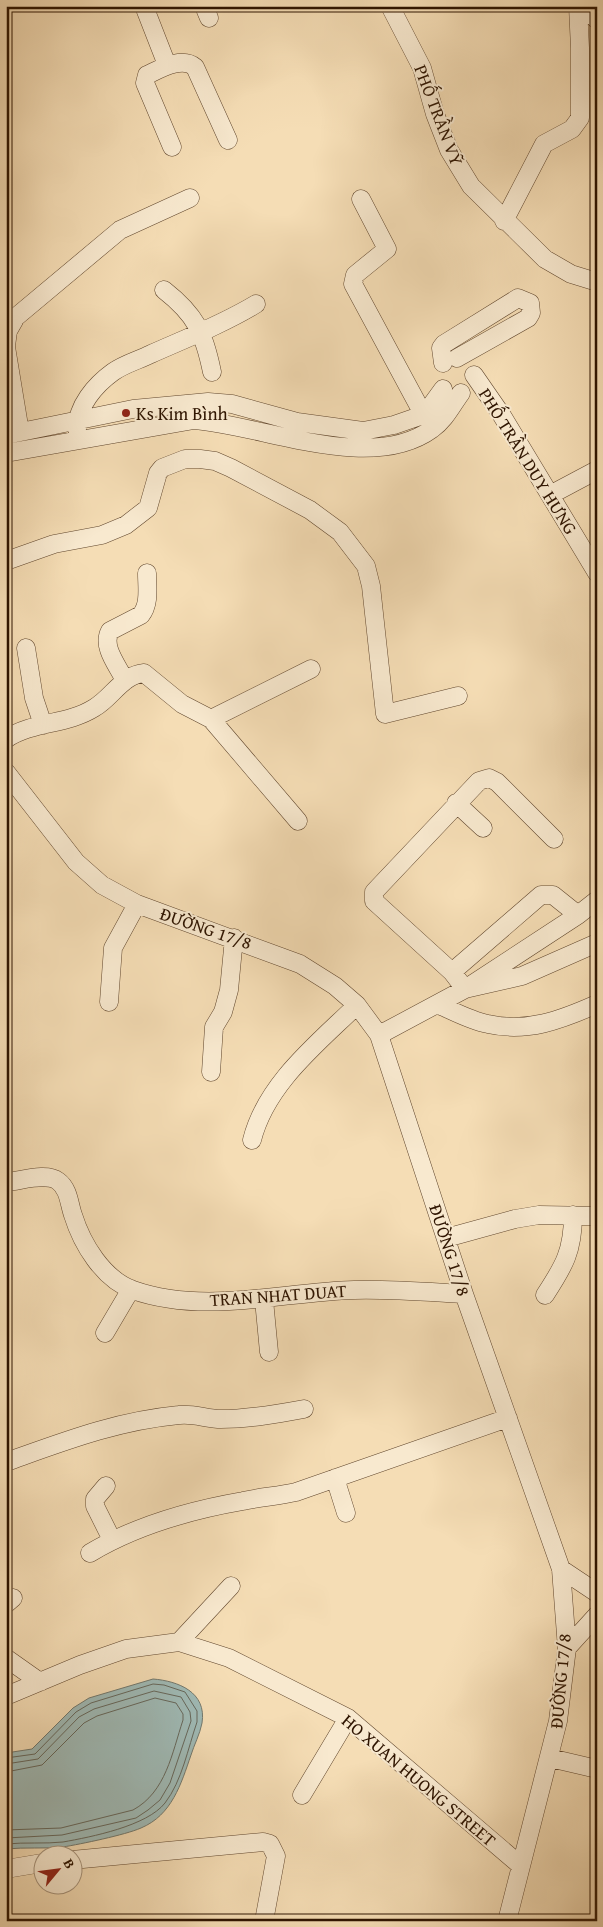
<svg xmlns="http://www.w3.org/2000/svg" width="603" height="1927" viewBox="0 0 603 1927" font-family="'Gentium Book Plus',serif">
<rect width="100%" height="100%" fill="#f5ddb5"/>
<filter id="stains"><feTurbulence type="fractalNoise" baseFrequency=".004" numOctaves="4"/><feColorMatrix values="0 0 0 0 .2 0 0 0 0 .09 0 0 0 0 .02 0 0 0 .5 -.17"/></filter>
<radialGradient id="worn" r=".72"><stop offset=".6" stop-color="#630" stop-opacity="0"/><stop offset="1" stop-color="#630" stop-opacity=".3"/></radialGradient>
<path fill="#9fbab6" stroke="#72786d" d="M 153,1679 C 178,1681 207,1692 202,1723 C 200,1734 194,1745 191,1755 C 181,1784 172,1815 141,1828 C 125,1835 81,1844 63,1847 C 44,1849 25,1847 6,1849 L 6,1753 L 32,1749 L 73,1708 L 89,1698 Z"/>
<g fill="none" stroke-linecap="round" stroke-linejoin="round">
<path stroke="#66675b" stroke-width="1" d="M 6,1758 L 35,1754 L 76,1712 L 91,1703 L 153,1684 L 164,1685 L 185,1692 L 197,1711 L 197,1722 C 188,1748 182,1781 165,1803 C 147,1826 91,1837 63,1842 C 45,1844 25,1842 6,1844
M 6,1764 L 38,1759 L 79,1717 L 94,1709 L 154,1691 L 181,1697 L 190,1712 L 191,1721 L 170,1783 L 160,1800 L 148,1810 L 136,1818 L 62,1835 L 6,1838
M 6,1772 L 42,1765 L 84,1723 L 97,1716 L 155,1698 L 176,1703 L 183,1714 L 183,1720 C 172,1753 166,1792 133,1810 L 61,1828 L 6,1830"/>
<g stroke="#60462d" stroke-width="19">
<path id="minor" d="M 144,6 L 167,65
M 204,6 L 209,18
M 390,6 L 422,68 L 435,114 L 449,150 L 471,186 L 545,259 L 571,274 L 597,282
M 584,6 L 597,20
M 172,147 L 145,83 L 147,75 C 160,69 182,56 195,67 L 228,140
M 361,199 L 387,249 L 355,275 L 353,284 L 423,414
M 504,221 L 544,144 L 572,129 L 580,118 L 580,48 L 578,6
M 164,290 C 196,315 204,333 212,372
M 6,346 L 8,331 L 16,317 L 120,230 L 190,198
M 6,347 L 20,432
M 443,363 L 441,348 L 444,344 L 518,298 L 530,303 L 531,313 L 528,318 L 457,358
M 474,375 L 501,414 L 597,573
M 77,429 C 77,406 95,385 113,372 C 124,364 139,360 151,354 C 187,338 223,324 256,304
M 6,435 L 133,409 L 208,402 L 232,404 L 297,422 L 363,431 L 394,425 L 420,416 L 427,411 L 443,389
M 6,453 L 194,420 C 263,425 370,474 432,429 C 445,420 452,405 461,393
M 550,495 L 597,470
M 6,561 L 54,544 L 102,535 L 126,525 L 148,508 L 158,473 L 162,468 L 185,459 L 200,459 L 215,461 L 231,468 L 310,510 L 340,532 L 366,566 L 371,586 L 385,714 L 458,696
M 26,648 L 34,698 L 43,725
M 125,681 C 119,667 101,647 110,631 L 141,615 C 150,604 147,587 147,573
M 211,719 L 311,669
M 6,739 C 33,721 67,725 94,708 C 112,698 122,675 144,673 L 182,704 L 211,719 L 298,821
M 6,772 L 76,862 L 102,885 L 137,904 L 300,964 L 335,986 L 357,1005 L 379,1035 L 464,1294 L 561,1569 L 567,1648 L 558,1721 L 507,1921
M 456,803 L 483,828
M 554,839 L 497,782 L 489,778 L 479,781 L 374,892 L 374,901 L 452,972 L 465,989 L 578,915 L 597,900
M 452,972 L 541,895 L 553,895 L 578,915
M 109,1002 L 113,948 L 137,904
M 437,1004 C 453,1011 471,1021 488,1024 C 527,1033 561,1020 597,1004
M 379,1035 L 465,989 L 522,976 L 597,943
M 211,1072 L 214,1027 L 223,1012 L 229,990 L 234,938
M 252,1140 C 266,1084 317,1044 357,1005
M 6,1182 C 21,1181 46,1172 58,1181 C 69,1189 69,1204 73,1215 C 82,1244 103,1279 133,1290 C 204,1315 281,1292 354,1290 C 391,1289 428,1292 464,1294
M 446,1238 L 515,1219 L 539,1215 L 597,1216
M 545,1295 C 564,1266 573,1251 573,1215
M 264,1300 L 269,1352
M 105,1333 L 131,1289
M 6,1462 C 65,1441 116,1421 179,1415 C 193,1413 207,1419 221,1419 C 249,1419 277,1414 304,1409
M 335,1478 L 346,1513
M 106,1486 L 95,1499 L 95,1506 L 112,1540
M 90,1553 C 135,1526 191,1510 243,1501 C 261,1497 278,1496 296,1492 L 508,1418
M 561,1569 L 597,1593
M 6,1604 L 13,1598
M 179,1642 L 231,1586
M 567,1648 L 597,1615
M 6,1658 L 40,1682
M 6,1696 L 80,1665 L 126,1649 L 179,1642 L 229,1658 L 348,1718 L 520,1865
M 550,1758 L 597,1769
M 302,1795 L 348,1718
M 72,1860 L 263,1842 L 270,1844 L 276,1856 L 264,1921
M 6,1869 L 42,1863"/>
</g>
<use href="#minor" stroke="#f8e9cf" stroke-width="18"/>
</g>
<circle fill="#8f2418" stroke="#f8e9cf" stroke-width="2" cx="126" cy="413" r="5"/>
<g text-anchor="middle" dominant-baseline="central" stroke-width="4" stroke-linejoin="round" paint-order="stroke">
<g font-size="18" fill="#2e1400" stroke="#f8e9cf">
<text transform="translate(439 115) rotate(69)">PHỐ TRẦN VỸ</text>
<text transform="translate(528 461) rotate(58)">PHỐ TRẦN DUY HƯNG</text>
<text transform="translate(206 928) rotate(19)">ĐƯỜNG 17/8</text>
<text transform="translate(450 1250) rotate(72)">ĐƯỜNG 17/8</text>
<text transform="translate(278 1295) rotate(-4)">TRAN NHAT DUAT</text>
<text transform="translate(560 1681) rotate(-85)">ĐƯỜNG 17/8</text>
<text transform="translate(419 1780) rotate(40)">HO XUAN HUONG STREET</text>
</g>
<g font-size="18" fill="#2e1400" stroke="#f8e9cf" text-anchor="start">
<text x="136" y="413">Ks Kim Bình</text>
</g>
</g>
<rect width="603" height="1927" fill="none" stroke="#f5ddb5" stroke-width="25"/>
<rect x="8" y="8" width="588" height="1912" fill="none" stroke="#2e1400" stroke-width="2.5"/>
<rect x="12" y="12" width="578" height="1902" fill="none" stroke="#2e1400"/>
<g transform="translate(58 1870) rotate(61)"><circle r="24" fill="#f8e9cf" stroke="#a7947c"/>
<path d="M0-4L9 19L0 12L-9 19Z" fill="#8f2418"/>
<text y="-8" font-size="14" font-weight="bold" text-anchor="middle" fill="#2e1400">B</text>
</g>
<rect width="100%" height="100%" filter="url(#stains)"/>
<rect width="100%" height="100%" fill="url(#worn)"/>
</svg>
